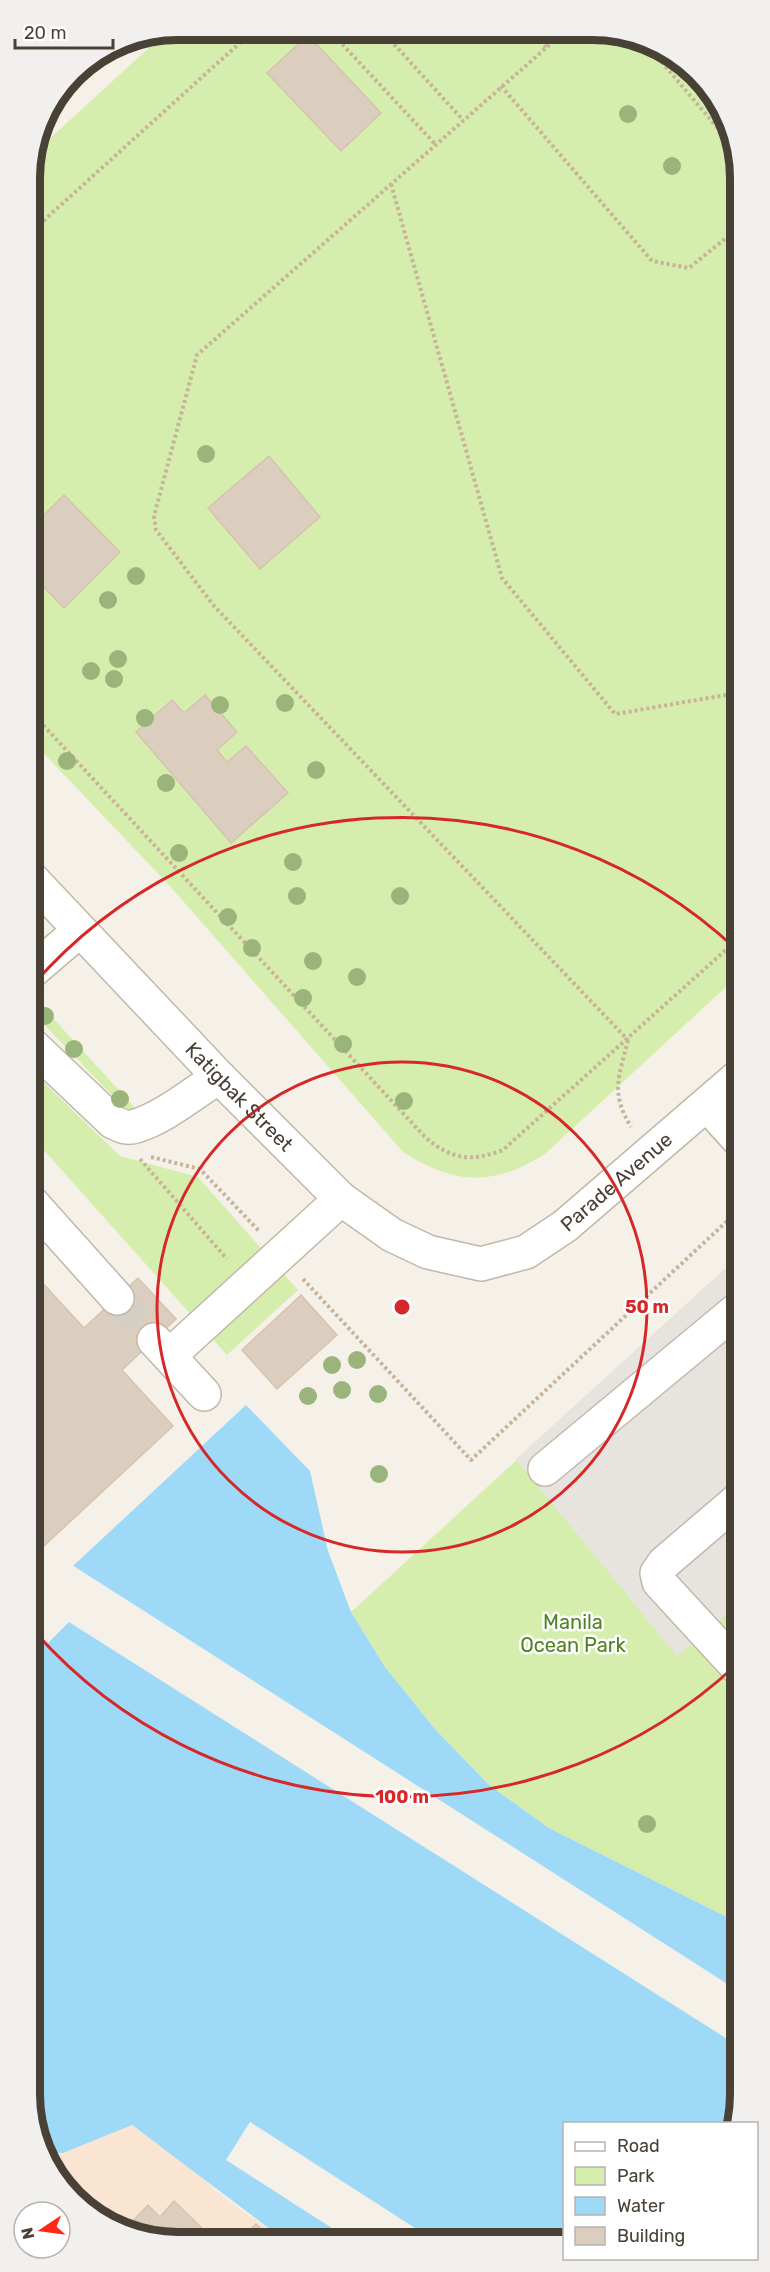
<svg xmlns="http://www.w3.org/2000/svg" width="770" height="2272" viewBox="0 0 770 2272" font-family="Rubik,sans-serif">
<rect width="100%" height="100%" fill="#f6f1e8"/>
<path fill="#f9e5d1" d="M 131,2125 L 186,2165 L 230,2202 L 283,2239 L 150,2239 L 74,2199 L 49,2153 L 63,2153 Z"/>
<path fill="#d6eead" d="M 178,30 L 621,33 L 696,73 L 737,149 L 738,976 L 545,1154 C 493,1187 455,1185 403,1152 L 168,884 L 31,740 L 30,168 L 34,153 L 165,33 Z
M 31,1001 L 40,1004 L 139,1112 L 133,1117 L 31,1011 Z
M 32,1071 L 120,1156 L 198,1177 L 298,1290 L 227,1355 L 32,1137 Z
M 739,1256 L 739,1923 L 549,1828 L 489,1785 L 435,1729 L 385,1667 L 351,1612 Z"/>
<path fill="#e7e4e0" d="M 739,1256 L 739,1604 L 677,1656 L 516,1459 Z"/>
<path fill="#9edaf8" d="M 246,1405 L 310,1471 L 328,1551 L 351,1612 L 385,1667 L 435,1729 L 489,1785 L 549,1828 L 739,1923 L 740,2103 L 735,2123 L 564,2124 L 564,2239 L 283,2239 L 132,2125 L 63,2153 L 49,2153 L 33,2123 L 32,1604 Z"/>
<path fill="#f6f1e8" d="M 72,1565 L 740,1992 L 740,2047 L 69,1622 L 46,1645 L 32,1632 L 32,1604 Z
M 250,2122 L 432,2239 L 349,2239 L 226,2160 Z"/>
<path fill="#dccebf" stroke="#d4c3ae" stroke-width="1.5" d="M 308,35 L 381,113 L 341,151 L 267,73 Z
M 269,456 L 320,517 L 260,569 L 208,508 Z
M 64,495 L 120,552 L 64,608 L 31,574 L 31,528 Z
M 205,695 L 237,732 L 217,750 L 227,762 L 246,746 L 288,793 L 231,843 L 136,732 L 172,700 L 184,713 Z
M 37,1277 L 84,1328 L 138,1278 L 176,1319 L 122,1370 L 173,1426 L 32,1557 L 32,1282 Z
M 301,1295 L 337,1335 L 277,1389 L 242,1350 Z
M 174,2201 L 213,2239 L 150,2239 L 129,2225 L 148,2205 L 160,2217 Z
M 256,2224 L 271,2239 L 241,2239 Z"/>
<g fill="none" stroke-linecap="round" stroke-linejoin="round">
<path stroke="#d4cec4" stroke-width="33" stroke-dasharray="33 16" stroke-linecap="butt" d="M 117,1298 L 154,1340"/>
<g stroke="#c2b8a9" stroke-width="36">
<g id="minor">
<path id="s1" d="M 31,878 L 219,1077 L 341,1199 L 392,1235 L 428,1252 L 481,1264 L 526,1252 L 565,1226 L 738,1077"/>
<path d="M 31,972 L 79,931"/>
<path d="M 32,1045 L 113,1122 C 121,1126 128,1129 136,1126 C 165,1117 193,1093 219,1077"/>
<path d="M 707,1105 L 738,1139"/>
<path d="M 32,1203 L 117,1298"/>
<path d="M 154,1340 L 204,1394"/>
<path d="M 169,1356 L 341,1199"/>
<path d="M 545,1469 L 739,1308"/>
<path d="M 739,1499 L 664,1563 L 657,1573 L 659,1582 L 739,1669"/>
</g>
</g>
<path stroke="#c6b399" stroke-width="4" stroke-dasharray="3 3" stroke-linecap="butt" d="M 330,31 L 436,145
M 382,31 L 463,120
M 532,32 L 546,47
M 563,33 L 197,355 L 154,516 L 156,530 L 214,606 L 628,1040
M 650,48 L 737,151
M 501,86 L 652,261 L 689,268 L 737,229
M 391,184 L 502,578 L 615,714 L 738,693
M 30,233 L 254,30
M 31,712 L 426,1138 C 453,1160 471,1162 503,1150 L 738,939
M 628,1040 C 619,1077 610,1092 631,1127
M 151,1157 L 200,1169 L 259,1231
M 140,1159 L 227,1259
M 303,1279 L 471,1460 L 739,1210"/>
<use href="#minor" stroke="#fff" stroke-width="33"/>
</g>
<g fill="#9ab47b">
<circle cx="628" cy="114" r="9"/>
<circle cx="672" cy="166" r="9"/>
<circle cx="206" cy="454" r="9"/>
<circle cx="136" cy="576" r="9"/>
<circle cx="108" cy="600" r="9"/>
<circle cx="118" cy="659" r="9"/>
<circle cx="91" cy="671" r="9"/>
<circle cx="114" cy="679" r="9"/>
<circle cx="285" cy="703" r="9"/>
<circle cx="220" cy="705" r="9"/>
<circle cx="145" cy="718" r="9"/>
<circle cx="67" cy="761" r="9"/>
<circle cx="316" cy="770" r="9"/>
<circle cx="166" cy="783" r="9"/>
<circle cx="179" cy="853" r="9"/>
<circle cx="293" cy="862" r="9"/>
<circle cx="297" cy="896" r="9"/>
<circle cx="400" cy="896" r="9"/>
<circle cx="228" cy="917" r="9"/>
<circle cx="252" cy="948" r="9"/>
<circle cx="313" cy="961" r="9"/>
<circle cx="357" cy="977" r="9"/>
<circle cx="303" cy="998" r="9"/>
<circle cx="45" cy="1016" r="9"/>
<circle cx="343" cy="1044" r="9"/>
<circle cx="74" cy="1049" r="9"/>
<circle cx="120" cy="1099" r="9"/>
<circle cx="404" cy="1101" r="9"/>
<circle cx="357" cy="1360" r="9"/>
<circle cx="332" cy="1365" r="9"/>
<circle cx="342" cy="1390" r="9"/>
<circle cx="378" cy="1394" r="9"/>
<circle cx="308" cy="1396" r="9"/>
<circle cx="379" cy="1474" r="9"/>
<circle cx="647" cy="1824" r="9"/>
</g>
<g fill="none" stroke="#d62828" stroke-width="3">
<circle cx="402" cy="1307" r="245"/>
<path d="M736 1665A490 490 0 0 1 35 1632M32 986A490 490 0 0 1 736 949"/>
</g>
<g text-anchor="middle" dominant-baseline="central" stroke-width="5" stroke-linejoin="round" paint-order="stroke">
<g font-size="20" fill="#4a4136" stroke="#fff">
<text stroke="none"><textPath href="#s1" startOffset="302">Katigbak Street</textPath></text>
<text stroke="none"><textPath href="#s1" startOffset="764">Parade Avenue</textPath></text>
</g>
<g font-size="20" fill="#4e8321" stroke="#fff">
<text x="573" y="1622">Manila<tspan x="573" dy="23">Ocean Park</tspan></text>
</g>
</g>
<path d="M0 0H770V2272H0ZM178 40H592A138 138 0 0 1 730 178V2094A138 138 0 0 1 592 2232H178A138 138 0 0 1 40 2094V178A138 138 0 0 1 178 40Z" fill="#f1f0ef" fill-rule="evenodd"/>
<path fill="none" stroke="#4a4136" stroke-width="8" d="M178 40H592A138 138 0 0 1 730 178V2094A138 138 0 0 1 592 2232H178A138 138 0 0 1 40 2094V178A138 138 0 0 1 178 40Z"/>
<circle cx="402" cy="1307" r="9" fill="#d62828" stroke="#fff" stroke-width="3"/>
<g font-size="18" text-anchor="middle" font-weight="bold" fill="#d62828" stroke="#fff" stroke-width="5" stroke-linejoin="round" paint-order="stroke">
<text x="647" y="1313">50 m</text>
<text x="402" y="1803">100 m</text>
</g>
<rect x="563" y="2122" width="195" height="138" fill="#ffffff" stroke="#b7b3af" stroke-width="1.5"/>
<rect x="575" y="2142" width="30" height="9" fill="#ffffff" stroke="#b7b3af" stroke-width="1.5"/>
<text x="617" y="2152" font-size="18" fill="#4a4136">Road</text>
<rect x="575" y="2167" width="30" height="18" fill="#d6eead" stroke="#b7b3af" stroke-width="1.5"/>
<text x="617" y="2182" font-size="18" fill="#4a4136">Park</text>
<rect x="575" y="2197" width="30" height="18" fill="#9edaf8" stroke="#b7b3af" stroke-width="1.5"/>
<text x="617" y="2212" font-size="18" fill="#4a4136">Water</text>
<rect x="575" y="2227" width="30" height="18" fill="#dccebf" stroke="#b7b3af" stroke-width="1.5"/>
<text x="617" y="2242" font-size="18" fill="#4a4136">Building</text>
<g transform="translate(42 2230) rotate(257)"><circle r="28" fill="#ffffff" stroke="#b7b3af" stroke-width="1.5"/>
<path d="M0-4.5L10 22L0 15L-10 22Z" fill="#ff2716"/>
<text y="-9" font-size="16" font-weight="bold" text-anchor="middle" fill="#4a4136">N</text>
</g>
<path d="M15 39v9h98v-9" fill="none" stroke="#4a4136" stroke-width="3"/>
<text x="24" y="39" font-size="18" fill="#4a4136" stroke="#ffffff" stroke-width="4.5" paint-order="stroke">20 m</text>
</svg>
